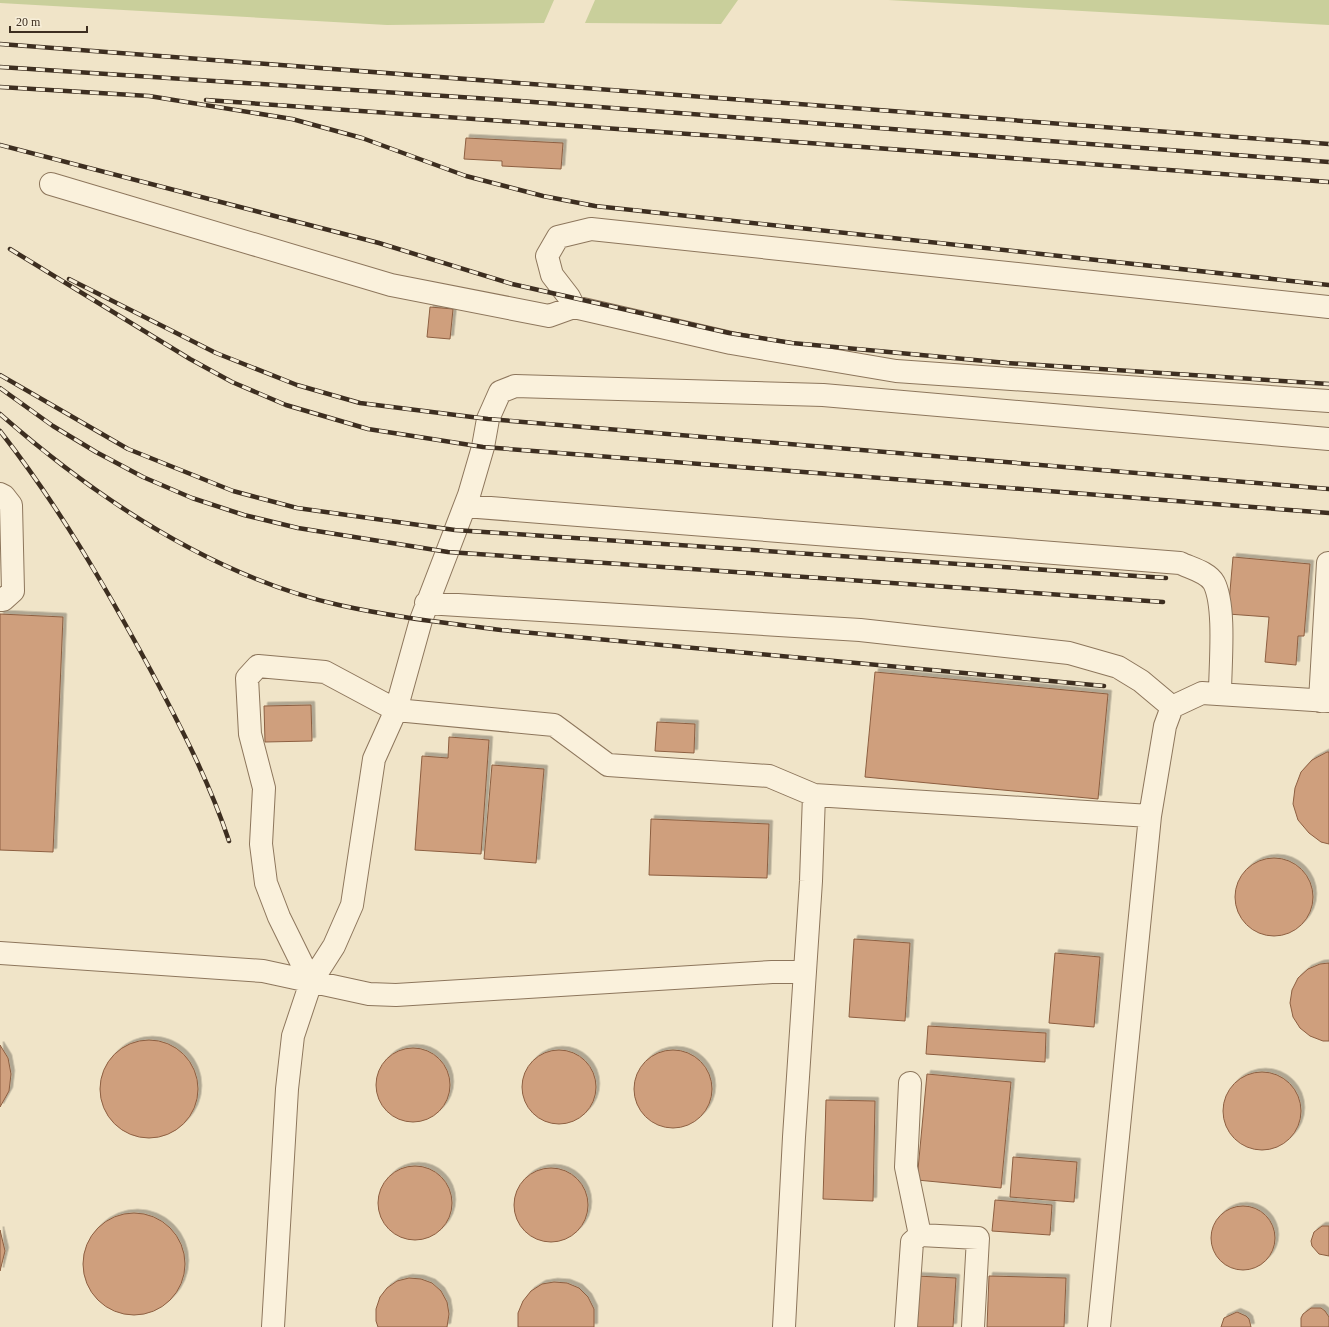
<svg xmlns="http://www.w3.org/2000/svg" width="1329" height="1327" viewBox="0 0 1329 1327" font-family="Georgia,serif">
<defs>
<filter id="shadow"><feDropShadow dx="3.5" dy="-3.5" stdDeviation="0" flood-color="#0004"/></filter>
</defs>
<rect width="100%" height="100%" fill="#f0e4c8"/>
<path fill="#c9cf9b" d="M 0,0 L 554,0 L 544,23 L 387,25 L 0,3 Z
M 595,0 L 738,0 L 721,24 L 585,23 Z
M 888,0 L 1329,0 L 1329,25 Z"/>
<path fill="#cf9f7d" stroke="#8d5f41" filter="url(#shadow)" d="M 466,138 L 563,143 L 561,169 L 502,166 L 502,161 L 464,159 Z
M 430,307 L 453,309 L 450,339 L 427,337 Z
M 1233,557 L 1310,564 L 1304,636 L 1298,636 L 1296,665 L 1265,662 L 1269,617 L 1228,614 Z
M 0,614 L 63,617 L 53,852 L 0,850 Z
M 875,672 L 1108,694 L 1098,799 L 865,777 Z
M 311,705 L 312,741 L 265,742 L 264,706 Z
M 657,722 L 695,724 L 694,753 L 655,751 Z
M 449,737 L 489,740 L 481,854 L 415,850 L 422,756 L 448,758 Z
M 1327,752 L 1329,752 L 1329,844 L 1321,842 L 1309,833 L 1298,820 L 1293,804 L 1295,788 L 1301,772 L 1312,760 Z
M 492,765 L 544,769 L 536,863 L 484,859 Z
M 651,819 L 769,824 L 767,878 L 649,875 Z
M1235 897a39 39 0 1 1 78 0a39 39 0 1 1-78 0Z
M 854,939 L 910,943 L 905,1021 L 849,1017 Z
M 1055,953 L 1100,957 L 1094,1027 L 1049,1023 Z
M 1329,963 L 1329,1041 L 1323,1041 L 1310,1036 L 1300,1028 L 1293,1017 L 1290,1003 L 1292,990 L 1298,978 L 1308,969 L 1320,964 Z
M 928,1026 L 1046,1033 L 1045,1062 L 926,1054 Z
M100 1089a49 49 0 1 1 98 0a49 49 0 1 1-98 0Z
M 0,1045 L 8,1058 L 11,1074 L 9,1091 L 0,1107 Z
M376 1085a37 37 0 1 1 74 0a37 37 0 1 1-74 0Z
M522 1087a37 37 0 1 1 74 0a37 37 0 1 1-74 0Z
M634 1089a39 39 0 1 1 78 0a39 39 0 1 1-78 0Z
M1223 1111a39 39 0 1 1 78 0a39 39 0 1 1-78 0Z
M 927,1074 L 1011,1082 L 1001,1188 L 917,1180 Z
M 826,1100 L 875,1101 L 873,1201 L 823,1199 Z
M 1013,1157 L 1077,1162 L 1074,1202 L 1010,1197 Z
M378 1203a37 37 0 1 1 74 0a37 37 0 1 1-74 0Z
M514 1205a37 37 0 1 1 74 0a37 37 0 1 1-74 0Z
M 995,1200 L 1052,1205 L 1050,1235 L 992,1231 Z
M1211 1238a32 32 0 1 1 64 0a32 32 0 1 1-64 0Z
M83 1264a51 51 0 1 1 102 0a51 51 0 1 1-102 0Z
M 1322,1226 L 1329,1226 L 1329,1256 L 1319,1254 L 1312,1246 L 1311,1241 L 1314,1232 Z
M 0,1230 L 5,1251 L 0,1271 Z
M 917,1276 L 956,1278 L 953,1327 L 914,1327 Z
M 989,1276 L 1066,1278 L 1064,1327 L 987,1327 Z
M 409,1278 L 421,1279 L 432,1283 L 441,1291 L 447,1302 L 449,1314 L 447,1327 L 378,1327 L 376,1321 L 376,1309 L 380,1297 L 387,1288 L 397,1281 Z
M 554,1282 L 567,1283 L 579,1288 L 588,1297 L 594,1309 L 594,1327 L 518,1327 L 518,1313 L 523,1301 L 531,1291 L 542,1284 Z
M 1311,1308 L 1321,1308 L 1325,1311 L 1329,1317 L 1329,1327 L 1301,1327 L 1301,1318 L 1303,1314 Z
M 1237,1312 L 1246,1316 L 1249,1319 L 1251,1327 L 1221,1327 L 1224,1318 Z"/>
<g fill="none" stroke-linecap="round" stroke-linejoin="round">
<g stroke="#8d765c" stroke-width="24">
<path id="minor" d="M 51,184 L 391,285 L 549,316 L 574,307 L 731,343 L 896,371 L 1329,401
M 574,307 L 569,297 L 552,275 L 547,256 L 558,237 L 591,229 L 1329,307
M 0,494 L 4,496 L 11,505 L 13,591 L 3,600 L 0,600
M 465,506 L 1180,563 C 1190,568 1208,572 1214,583 C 1226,607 1220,666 1220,694
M 426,603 L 860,630 L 1069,653 L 1118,667 L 1141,681 L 1172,707
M 1320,701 L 1328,563
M 0,953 L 263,971 L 369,994 L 396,995 L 772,972 L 805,972
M 311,982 L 279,917 L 266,883 L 261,844 L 264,788 L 250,734 L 247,678 L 258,666 L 325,672 L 396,710 L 421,620 L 469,495 L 483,447 L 488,419 L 500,392 L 515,386 L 823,395 L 1329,439
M 910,1083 L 906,1167 L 920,1235
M 273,1327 L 287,1089 L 293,1036 L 311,982 L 334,946 L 352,905 L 374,759 L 396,710 L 554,725 L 608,765 L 769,776 L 814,795
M 784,1327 L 794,1137 L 811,881 L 814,795 L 1150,816 L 1165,726 L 1172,707 L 1202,693 L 1329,701
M 906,1327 L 912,1242 L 920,1235 L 978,1238 L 973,1327
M 1099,1327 L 1150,816"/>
</g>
<use href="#minor" stroke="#faf1dc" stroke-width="22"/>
<g stroke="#3d2e20" stroke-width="4.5">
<path id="rail" d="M 0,44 L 1329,144
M 0,67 L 520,101 L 1329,162
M 0,87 L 149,96 L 292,119 L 362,138 L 466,176 L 543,196 L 595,206 L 1329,285
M 206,100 L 717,136 L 1329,182
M 0,145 L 379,243 L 512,284 L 729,333 L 792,343 L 1007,363 L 1329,384
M 10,249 L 190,359 L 232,382 L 286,405 L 368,429 L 483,447 L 1329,513
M 69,279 L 216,353 L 297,385 L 360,403 L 488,419 L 1329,489
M 0,375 L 128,449 L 233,491 L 297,508 L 455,530 L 1166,578
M 0,388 L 53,426 L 96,452 L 143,477 L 192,498 L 244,515 L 298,528 L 448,552 L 1163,602
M 0,414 C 97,499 212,576 339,605 C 393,617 447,623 501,630 L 1104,686
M 0,431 C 58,505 105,586 150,669 C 180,725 209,781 229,841"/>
</g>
<use href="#rail" stroke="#f7eed8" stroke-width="3" stroke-dasharray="9" stroke-linecap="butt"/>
</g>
<path d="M10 26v6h77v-6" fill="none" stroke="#3d2e20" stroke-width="2"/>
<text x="16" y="26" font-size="12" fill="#3d2e20" stroke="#f7eed8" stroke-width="3" paint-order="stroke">20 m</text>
</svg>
